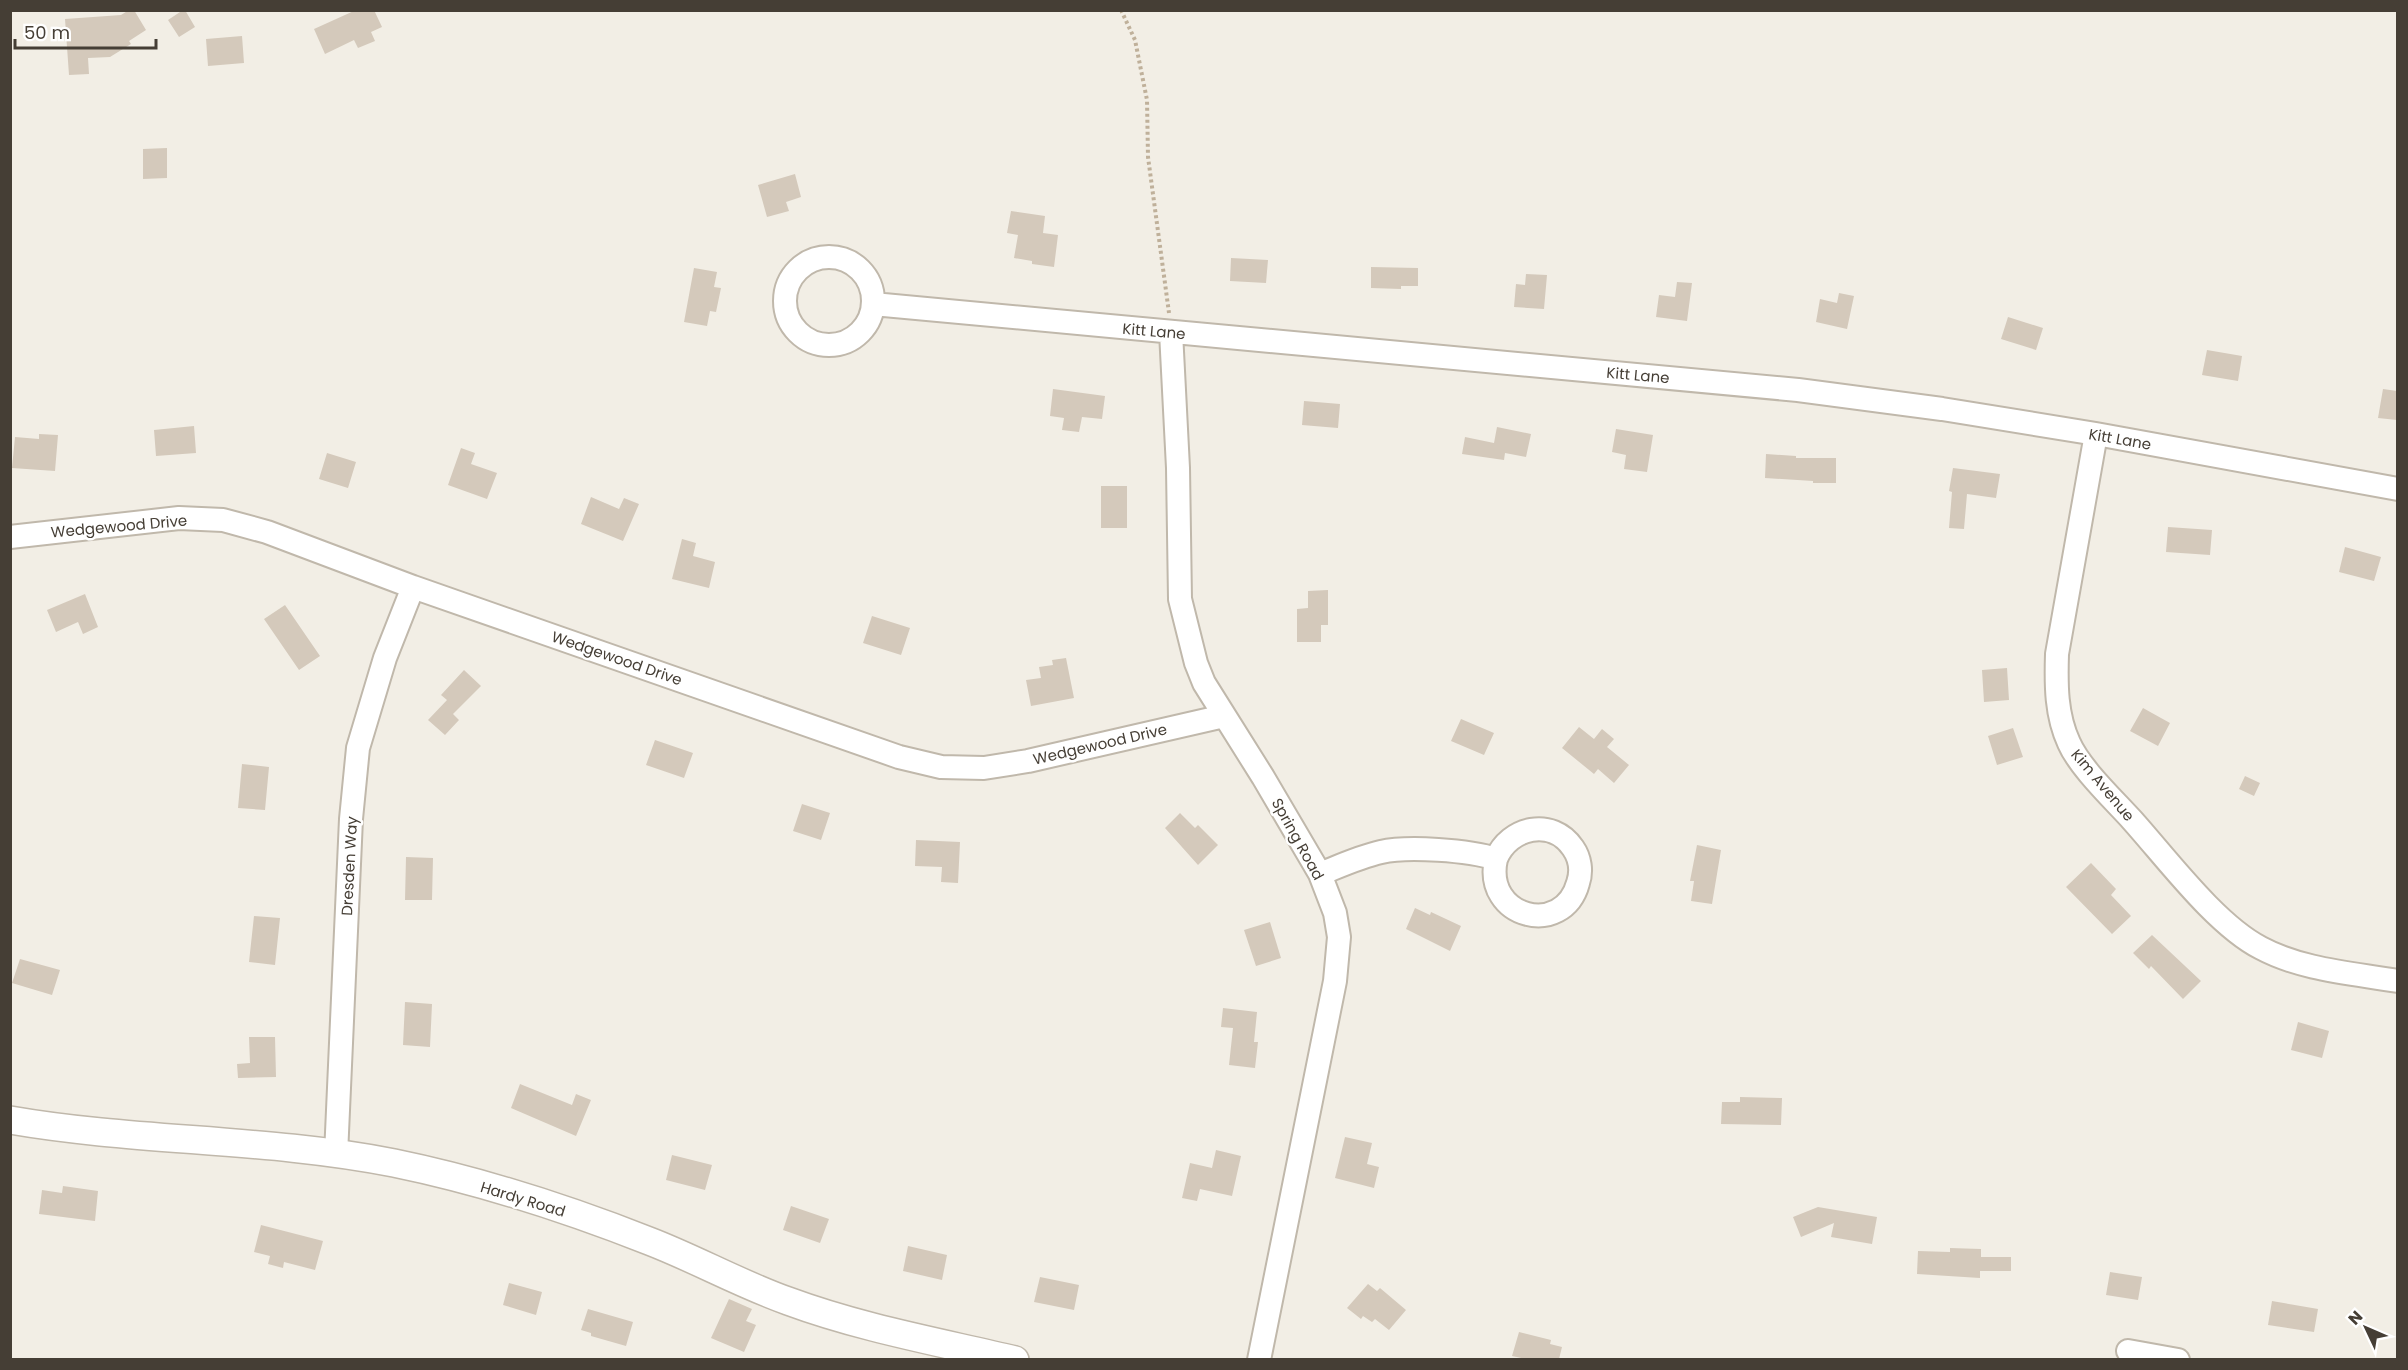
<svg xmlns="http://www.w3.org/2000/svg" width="2408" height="1370" viewBox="0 0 2408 1370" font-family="Poppins,sans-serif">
<rect width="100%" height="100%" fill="#f2eee5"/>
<path fill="#d4c9bb" d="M 129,10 L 134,10 L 146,30 L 129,41 L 131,44 L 110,57 L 88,58 L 89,74 L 69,75 L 65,19 L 121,15 Z
M 183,10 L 185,10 L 195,27 L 179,37 L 168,20 Z
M 356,10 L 374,10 L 382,27 L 371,32 L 375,41 L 358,48 L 354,40 L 325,54 L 314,29 Z
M 242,36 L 244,63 L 208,66 L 206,39 Z
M 167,148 L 167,178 L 143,179 L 143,149 Z
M 795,174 L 801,197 L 786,202 L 789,211 L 767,217 L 758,185 Z
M 1011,211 L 1045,216 L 1043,233 L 1058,235 L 1054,267 L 1032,264 L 1032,261 L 1014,258 L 1018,235 L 1007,233 Z
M 1231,258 L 1268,260 L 1266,283 L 1230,281 Z
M 1371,267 L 1418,268 L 1418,286 L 1401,286 L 1401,289 L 1371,288 Z
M 694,268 L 717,272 L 714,287 L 721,288 L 716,312 L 710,311 L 707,326 L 684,322 Z
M 1526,274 L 1547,275 L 1544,309 L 1514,307 L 1516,284 L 1525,285 Z
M 1677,282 L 1692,283 L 1687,321 L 1656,317 L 1659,295 L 1675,297 Z
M 1839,293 L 1854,296 L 1847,329 L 1816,322 L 1820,299 L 1837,303 Z
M 2008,317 L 2043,328 L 2036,350 L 2001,339 Z
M 2207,350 L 2242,356 L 2238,381 L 2202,375 Z
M 1053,389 L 1105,396 L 1102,419 L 1082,417 L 1079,432 L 1062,430 L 1064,418 L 1050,416 Z
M 2383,389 L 2397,391 L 2397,420 L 2378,418 Z
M 1304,401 L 1340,404 L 1338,428 L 1302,425 Z
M 194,426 L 196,453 L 156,456 L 154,430 Z
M 1497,427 L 1531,434 L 1526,457 L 1505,453 L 1504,460 L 1462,454 L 1465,437 L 1494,443 Z
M 1616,429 L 1653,435 L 1647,472 L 1624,469 L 1626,455 L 1612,452 Z
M 39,434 L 58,435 L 55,471 L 12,468 L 15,437 L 39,439 Z
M 461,448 L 475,453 L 471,464 L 497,473 L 487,499 L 448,485 Z
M 327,453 L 356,462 L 348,488 L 319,479 Z
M 1766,454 L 1796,456 L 1796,458 L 1836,458 L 1836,483 L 1813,483 L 1813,481 L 1765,478 Z
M 1953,468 L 2000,474 L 1996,498 L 1967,494 L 1964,529 L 1949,528 L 1952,492 L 1949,491 Z
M 1101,486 L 1127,486 L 1127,528 L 1101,528 Z
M 591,497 L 619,509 L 624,498 L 639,504 L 623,541 L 581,524 Z
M 2168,527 L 2212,530 L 2210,555 L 2166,552 Z
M 682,539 L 696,543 L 693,556 L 715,562 L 709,588 L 672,579 Z
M 2345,547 L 2381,557 L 2374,581 L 2339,572 Z
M 1328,590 L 1328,625 L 1321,625 L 1321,642 L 1297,642 L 1297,609 L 1308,608 L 1308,591 Z
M 85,594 L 98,627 L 83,634 L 78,622 L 56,632 L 47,610 Z
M 285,605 L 320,656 L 299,670 L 264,619 Z
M 872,616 L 910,628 L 901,655 L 863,643 Z
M 1066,658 L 1074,698 L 1031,706 L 1026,680 L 1041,678 L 1039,667 L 1053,665 L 1052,660 Z
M 2007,668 L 2009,700 L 1984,702 L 1982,670 Z
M 464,670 L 481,686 L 453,714 L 459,720 L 445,735 L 428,720 L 447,700 L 441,695 Z
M 2143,708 L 2170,723 L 2158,746 L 2130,731 Z
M 1461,719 L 1494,733 L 1484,755 L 1451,741 Z
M 1579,727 L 1594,739 L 1602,729 L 1614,739 L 1607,747 L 1629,765 L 1614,783 L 1598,769 L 1594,774 L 1562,748 Z
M 2013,728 L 2023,757 L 1997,765 L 1988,736 Z
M 655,740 L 693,753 L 684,778 L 646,765 Z
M 242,764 L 269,767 L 265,810 L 238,808 Z
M 2245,776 L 2260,783 L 2254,796 L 2239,789 Z
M 802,804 L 830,813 L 821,840 L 793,831 Z
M 1180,813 L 1195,828 L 1198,825 L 1218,845 L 1198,865 L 1165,828 Z
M 916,840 L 960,842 L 958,883 L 941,882 L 942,867 L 915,866 Z
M 1697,845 L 1721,850 L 1712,904 L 1691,901 L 1694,881 L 1690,881 Z
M 406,857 L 433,858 L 432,900 L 405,900 Z
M 2091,863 L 2116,889 L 2111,895 L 2131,916 L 2112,934 L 2066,887 Z
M 1415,908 L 1430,915 L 1431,912 L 1461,926 L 1450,951 L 1406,929 Z
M 254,916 L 280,918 L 275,965 L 249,962 Z
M 1270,922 L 1281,958 L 1256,966 L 1244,930 Z
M 2152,935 L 2201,981 L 2183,999 L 2151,966 L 2149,969 L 2133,953 Z
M 20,959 L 60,970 L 52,995 L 12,983 Z
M 405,1002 L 432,1004 L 430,1047 L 403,1045 Z
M 1223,1008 L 1257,1012 L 1254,1042 L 1258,1042 L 1255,1068 L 1229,1065 L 1233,1028 L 1221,1027 Z
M 2298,1022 L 2329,1031 L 2322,1058 L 2291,1050 Z
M 249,1037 L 275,1037 L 276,1077 L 238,1078 L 237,1064 L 250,1063 Z
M 520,1084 L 572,1105 L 576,1094 L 591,1100 L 576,1136 L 511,1108 Z
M 1740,1097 L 1782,1098 L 1781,1125 L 1721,1124 L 1722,1102 L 1740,1102 Z
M 1345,1137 L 1372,1143 L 1367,1164 L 1379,1167 L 1374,1188 L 1335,1178 Z
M 1216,1150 L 1241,1156 L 1232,1196 L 1200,1189 L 1197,1201 L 1182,1198 L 1190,1163 L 1212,1168 Z
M 672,1155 L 712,1165 L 705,1190 L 666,1180 Z
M 63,1186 L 98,1191 L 95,1221 L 39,1214 L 42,1190 L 62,1193 Z
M 791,1206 L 829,1219 L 820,1243 L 783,1230 Z
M 1818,1207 L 1877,1217 L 1872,1244 L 1831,1237 L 1834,1223 L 1801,1237 L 1793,1217 Z
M 261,1225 L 323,1241 L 315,1270 L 284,1262 L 283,1268 L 268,1264 L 270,1256 L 254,1252 Z
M 908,1246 L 947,1255 L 942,1280 L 903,1271 Z
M 1950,1248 L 1981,1249 L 1981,1257 L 2011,1257 L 2011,1271 L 1980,1271 L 1980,1278 L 1917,1274 L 1918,1251 L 1950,1252 Z
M 2110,1272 L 2142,1277 L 2138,1300 L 2106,1295 Z
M 1040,1277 L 1079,1285 L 1074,1310 L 1034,1302 Z
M 509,1283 L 542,1292 L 536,1315 L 503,1305 Z
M 1368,1284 L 1377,1291 L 1380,1288 L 1406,1310 L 1389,1330 L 1375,1319 L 1372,1322 L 1363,1316 L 1361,1319 L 1347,1308 Z
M 729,1299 L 752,1309 L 746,1321 L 756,1325 L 744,1352 L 711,1338 Z
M 2272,1301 L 2318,1309 L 2314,1332 L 2268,1325 Z
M 588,1309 L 633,1322 L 626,1346 L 591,1336 L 591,1333 L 581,1330 Z
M 1519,1332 L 1551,1340 L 1550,1344 L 1562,1347 L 1559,1359 L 1526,1359 L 1512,1356 Z"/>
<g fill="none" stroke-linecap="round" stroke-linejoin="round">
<g stroke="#c0b8ab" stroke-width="26">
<path id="minor" d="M785 301a44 44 0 1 1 88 0a44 44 0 1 1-88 0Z
M 873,304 L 1798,390 L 1942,409 L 2096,434 L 2398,489
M 1171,332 L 1178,468 L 1180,599 L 1196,663 L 1204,683 L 1263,777 L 1320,874 L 1335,913 L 1339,937 L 1335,981 L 1259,1360
M 2096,434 L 2057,654 C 2056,685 2056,715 2069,743 C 2080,768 2113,799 2132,820 C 2167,859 2216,925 2261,948 C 2302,970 2352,973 2398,981
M 10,537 L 179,518 L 223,520 L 267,532 L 413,587 L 899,757 L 941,767 L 984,768 L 1028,761 L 1224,716
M 1320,874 C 1340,866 1359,857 1381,852 C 1407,846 1469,850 1496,859 C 1509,827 1552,817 1573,848 C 1580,858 1582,871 1578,883 C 1563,938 1483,918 1496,859
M 336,1155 L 351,819 L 358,748 L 385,658 L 413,587
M 2128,1351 L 2178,1360"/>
</g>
<g stroke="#c0b8ab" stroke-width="30">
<path id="tertiary" d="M 10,1120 C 137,1142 268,1138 394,1163 C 477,1180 570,1210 649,1241 C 696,1259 740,1284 788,1301 C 861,1328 939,1342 1015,1360"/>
</g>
<path stroke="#bfb09a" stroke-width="4" stroke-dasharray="3 3" stroke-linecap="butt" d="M 1121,10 L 1135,40 L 1147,100 L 1148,157 L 1169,313"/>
<use href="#minor" stroke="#fff" stroke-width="22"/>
<use href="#tertiary" stroke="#fff" stroke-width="27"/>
</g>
<g text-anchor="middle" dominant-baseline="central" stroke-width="5" stroke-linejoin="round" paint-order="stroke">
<g font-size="15" fill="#453e35" stroke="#fff">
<text transform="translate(1154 331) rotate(5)">Kitt Lane</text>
<text transform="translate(1638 375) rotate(5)">Kitt Lane</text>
<text transform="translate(2120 439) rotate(10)">Kitt Lane</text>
<text transform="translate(119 526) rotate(-5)">Wedgewood Drive</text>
<text transform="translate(617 658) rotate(19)">Wedgewood Drive</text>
<text transform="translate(1100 744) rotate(-13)">Wedgewood Drive</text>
<text transform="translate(2103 785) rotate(50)">Kim Avenue</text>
<text transform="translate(1298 839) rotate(61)">Spring Road</text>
<text transform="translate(349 866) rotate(-87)">Dresden Way</text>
<text transform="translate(523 1199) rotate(17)">Hardy Road</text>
</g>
</g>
<rect width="2408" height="1370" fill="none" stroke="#453e35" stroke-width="24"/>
<g transform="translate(2366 1328) rotate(314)" stroke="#ffffff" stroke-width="4.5" paint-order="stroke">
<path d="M0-4.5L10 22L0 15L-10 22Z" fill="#453e35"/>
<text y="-9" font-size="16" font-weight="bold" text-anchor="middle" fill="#453e35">N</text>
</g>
<path d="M15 39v9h141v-9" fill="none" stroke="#453e35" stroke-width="3"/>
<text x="24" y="39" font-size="18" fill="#453e35" stroke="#ffffff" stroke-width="4.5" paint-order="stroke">50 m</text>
</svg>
